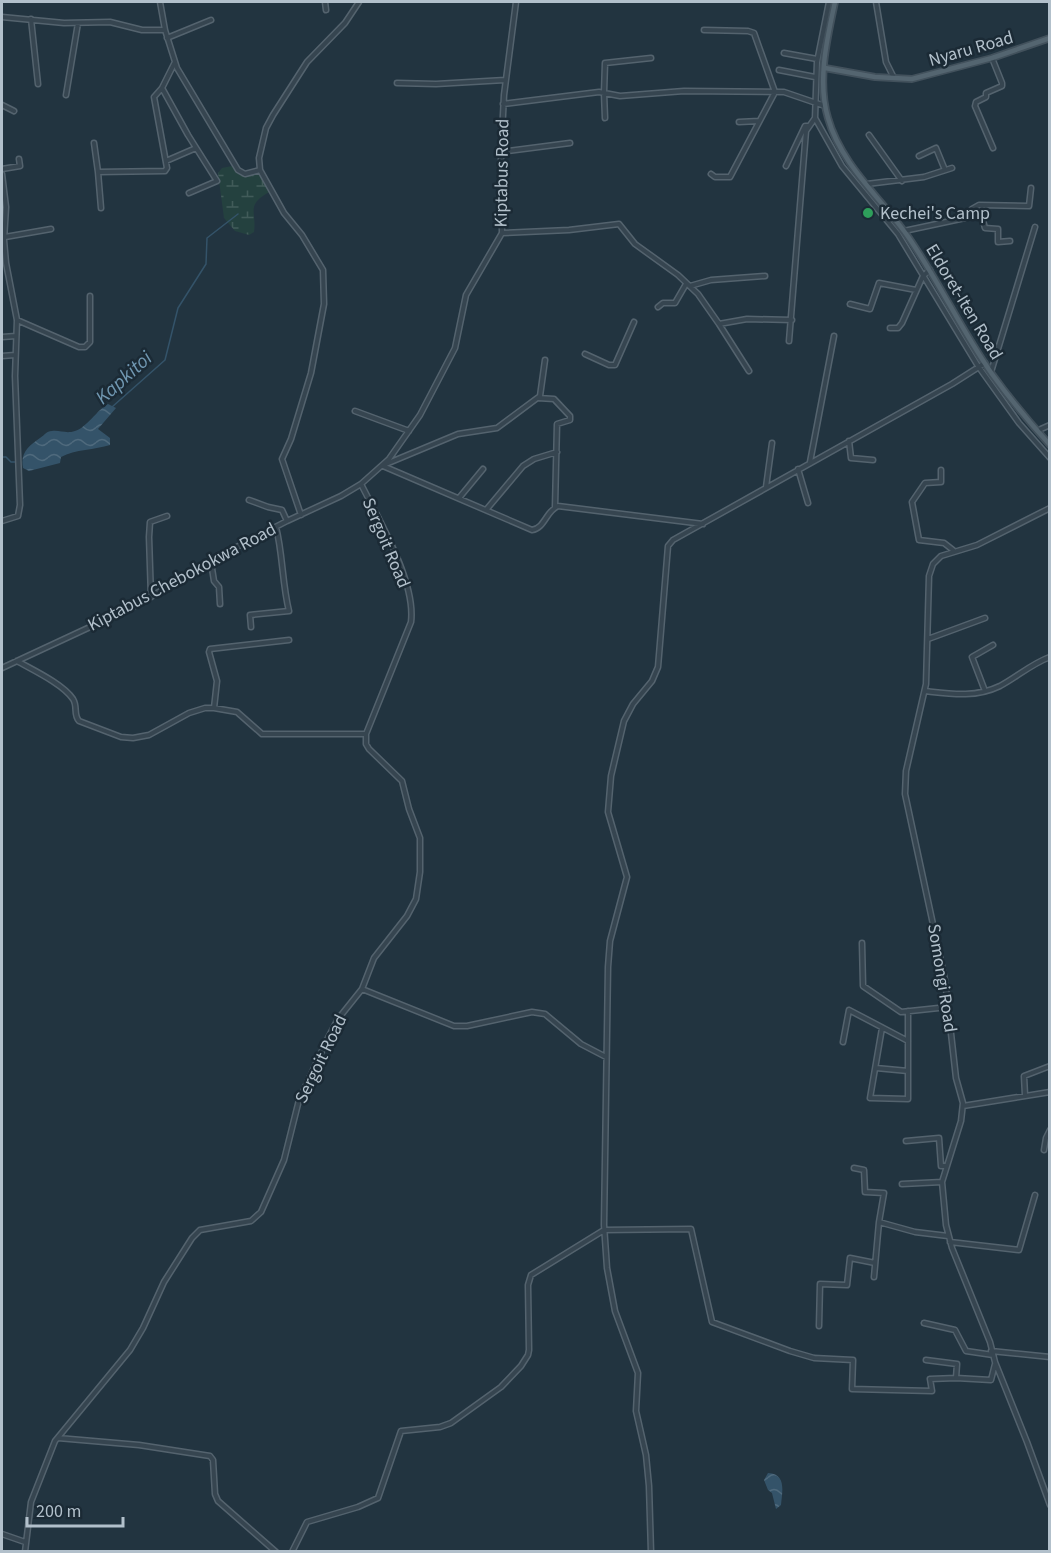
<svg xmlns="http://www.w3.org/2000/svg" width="1051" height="1553" viewBox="0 0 1051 1553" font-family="'Source Sans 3',sans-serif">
<defs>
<pattern id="wetland-marsh" width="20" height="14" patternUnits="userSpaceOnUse" patternTransform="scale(1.5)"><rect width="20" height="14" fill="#24413f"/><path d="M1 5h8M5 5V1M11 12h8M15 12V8" fill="none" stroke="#415b59"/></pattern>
<pattern id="water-waves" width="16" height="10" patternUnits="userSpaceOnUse" patternTransform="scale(1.5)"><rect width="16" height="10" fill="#345369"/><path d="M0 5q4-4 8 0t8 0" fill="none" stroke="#4f6a7d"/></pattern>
</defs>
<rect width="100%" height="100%" fill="#223440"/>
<path fill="url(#wetland-marsh)" d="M 232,166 C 240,176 246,178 258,172 L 269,192 C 245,206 257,211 254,232 L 249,235 L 235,231 L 224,218 L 218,173 L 222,168 Z"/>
<path fill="url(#water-waves)" d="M 108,404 L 116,408 L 98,429 L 110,438 L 110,445 C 95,450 75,449 61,457 L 60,463 L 29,471 L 23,468 C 20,452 29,446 40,438 C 45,435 46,431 52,431 C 60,430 66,434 75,431 C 86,428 97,410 108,404 Z
M 768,1473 C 787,1474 782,1492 781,1505 L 776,1509 L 772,1493 L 768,1490 L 764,1480 Z"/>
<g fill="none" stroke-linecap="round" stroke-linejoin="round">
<path stroke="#345369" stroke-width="1.5" d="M 112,407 L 165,360 L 178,308 L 206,264 L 207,238 L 238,214
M 2,457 L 6,457 L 11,462 L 16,462"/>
<g stroke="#54636e" stroke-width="7">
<path id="minor" d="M 325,2 L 326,10
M 876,2 L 886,62 L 894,78
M 2,17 L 64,23 L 110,22 L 142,30 L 165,30 L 160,2
M 31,19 L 38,84
M 165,30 L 177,68 L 238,170 L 245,174 L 260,170
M 704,30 L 748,31 L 754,33 L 775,92 L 730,177 L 715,177 L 711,174
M 167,38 L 211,20
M 784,53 L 817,59
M 992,58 L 1002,83 L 1002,86 L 986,93 L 986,97 L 976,102 L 975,106 L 993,148
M 779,70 L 815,77
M 397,83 L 436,84 L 505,80
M 162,88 L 188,135 L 217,181 L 189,193
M 66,95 L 78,23
M 503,104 L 599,92 L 620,96 L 684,91 L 784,92 L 825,106
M 2,105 L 14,111
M 605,118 L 604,93 L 605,63 L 651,58
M 815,118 L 842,166 L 898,234 L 978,366 L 1019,423 L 1050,458
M 739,122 L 759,121
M 869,135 L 902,181
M 94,143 L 98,172
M 501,152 L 570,143
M 919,156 L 936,148 L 945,170
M 166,161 L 196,148
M 786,166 L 805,126 L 808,126
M 2,169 L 20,166 L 19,159
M 2,174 L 6,207 L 4,240 L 6,263 L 17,320 L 15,376 L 20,505 L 18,516 L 2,521
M 867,184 L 924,177 L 952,168
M 101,208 L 98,172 L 165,171 L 167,168 L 154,97 L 162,88 L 175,62
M 969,214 L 982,217 L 985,228 L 998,229 L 998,242 L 1010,241
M 904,231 L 965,218 L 972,209 L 979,205 L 1029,206 L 1031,188
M 502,233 L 569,230 L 619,224 L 635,244 L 678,275 L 698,294 L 719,324 L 747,319 L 792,320
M 5,237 L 51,229
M 690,286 L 711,280 L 765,276
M 850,304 L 870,309 L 879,283 L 916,290
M 658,307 L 663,303 L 675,303 L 686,284
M 17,320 L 79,347 L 85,347 L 90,342 L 90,296
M 719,324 L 749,371
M 890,328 L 898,328 L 902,323 L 923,276 L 930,270
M 2,337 L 16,336
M 789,341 L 806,131 L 815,118 L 817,62 L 829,2
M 585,354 L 609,365 L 615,365 L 634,322
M 2,356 L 15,355
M 991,372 L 1035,227
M 538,398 L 554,399 L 570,416 L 570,420 L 557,424 L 555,507
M 355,411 L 409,431
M 1041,429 L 1050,425
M 849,441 L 851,458 L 873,460
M 810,462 L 834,336
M 386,464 L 458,434 L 497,428 L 540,396 L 545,360
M 383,466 L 532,530 C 545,528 546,511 558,506 L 703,524
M 798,469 L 808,503
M 941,470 L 941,482 L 925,483 L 912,502 L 919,540 L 944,543 L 953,550
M 766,487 L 772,443
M 459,498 L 483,469
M 249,500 L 268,507 L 282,510 L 287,521
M 1050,508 L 977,545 L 941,556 L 933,564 L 929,576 L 926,684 L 906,771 L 905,794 L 945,980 L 956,1078 L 963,1103 L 961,1121 L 942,1182 L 946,1225 L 952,1248 L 990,1342 L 995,1362 L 1027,1442 L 1050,1505
M 486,510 L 523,466 L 534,459 L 557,452
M 301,515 L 282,459 L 291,439 L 311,373 L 324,304 L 323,270 L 302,235 L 284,213 L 260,170 L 259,158 L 266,128 L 273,115 L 307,62 L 345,23 L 359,2
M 211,562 L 214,581 L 219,587 L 220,604
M 151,597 L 149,537 L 150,522 L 167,516
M 251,627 L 250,615 L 289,611 C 282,583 283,555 276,527
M 928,639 L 985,618
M 17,661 C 33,670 63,684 73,699 C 78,707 73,714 79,721 L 121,737 L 133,738 L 149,735 L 189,713 L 205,708 L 214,708 L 237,712 L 262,734 L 366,734
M 2,668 L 133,607 L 229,551 L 287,521 L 341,496 L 361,484 L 389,459 L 420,415 L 455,348 L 466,295 L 502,233 L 501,154 L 504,95 L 516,2
M 925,691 C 951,694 975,698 1000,686 C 1017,677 1031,664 1050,657
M 985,691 L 972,657 L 993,645
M 214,708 L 217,681 L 209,652 L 210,649 L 289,640
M 862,943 L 863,986 L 901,1012 L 948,1007
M 362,989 L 454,1026 L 467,1026 L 532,1012 L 545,1014 L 581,1044 L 606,1057
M 882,1028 L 870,1098 L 908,1099 L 908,1011
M 843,1042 L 849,1010 L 908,1041
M 876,1068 L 908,1071
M 1025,1095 L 1024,1076 L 1050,1066
M 963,1106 L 1050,1092
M 906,1141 L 939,1138 L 941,1166 L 946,1166
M 1044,1150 L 1046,1138 L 1050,1130
M 854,1168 L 864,1170 L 865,1192 L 884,1193 L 879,1222 L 915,1232 L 948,1236
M 902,1184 L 942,1182
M 950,1242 L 1019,1250 L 1035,1195
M 874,1277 L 879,1222
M 924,1323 L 955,1330 L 966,1351 L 993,1355
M 819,1326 L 820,1284 L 847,1285 L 850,1258 L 875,1263
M 991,1351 L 1050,1357
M 926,1360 L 957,1364 L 956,1378
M 58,1438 L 139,1445 L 210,1456 L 213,1460 L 215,1494 L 218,1501 L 276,1552
M 2,1534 L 25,1542
M 25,1552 L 31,1502 L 55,1441 L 130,1350 L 143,1328 L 164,1282 L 192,1238 L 200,1230 L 251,1221 L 261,1212 L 284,1160 L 299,1100 L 328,1038 L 338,1019 L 362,989 L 374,958 L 407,916 L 416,899 L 420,872 L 420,838 L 409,809 L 402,781 L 369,749 L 366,744 L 366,734 L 411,622 C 416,582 379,520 361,484
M 292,1552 L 307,1522 L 358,1507 L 378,1498 L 401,1431 L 440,1427 L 451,1423 L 501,1387 L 521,1366 L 528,1355 L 529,1350 L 528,1285 L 531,1275 L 604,1230 L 691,1229 L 712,1322 L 790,1351 L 814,1358 L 853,1360 L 852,1389 L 932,1391 L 930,1379 L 956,1378 L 991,1380 L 995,1364
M 651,1552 L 649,1486 L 646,1455 L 636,1411 L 638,1373 L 615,1311 L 607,1268 L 604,1225 L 608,967 L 610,941 L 627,877 L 608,812 L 611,776 L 624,721 L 633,704 L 652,681 L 658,667 L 668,546 L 673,540 L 952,384 L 985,363"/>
</g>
<g stroke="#42515c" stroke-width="8">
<path id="major" d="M 835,2 C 827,39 817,81 828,118 C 841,165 882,199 909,238 C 939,282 962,331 992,374 C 1010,399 1029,422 1050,445
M 825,68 L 875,77 L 912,79 L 992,58 L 1050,38"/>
</g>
<use href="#minor" stroke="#364550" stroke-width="4"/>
<use href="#major" stroke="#546570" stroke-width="4.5"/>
</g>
<circle fill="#2e9e5b" stroke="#1b2a35" stroke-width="2" cx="868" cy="213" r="6"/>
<g text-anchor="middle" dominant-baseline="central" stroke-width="5" stroke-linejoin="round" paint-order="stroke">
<g font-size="18" fill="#b2c0cb" stroke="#1b2a35">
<text transform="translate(971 49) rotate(-16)">Nyaru Road</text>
<text transform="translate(502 173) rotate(-89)">Kiptabus Road</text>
<text transform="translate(964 302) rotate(59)">Eldoret-Iten Road</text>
<text transform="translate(386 543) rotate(67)">Sergoit Road</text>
<text transform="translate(182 577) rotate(-28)">Kiptabus Chebokokwa Road</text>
<text transform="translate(942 978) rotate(81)">Somongi Road</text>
<text transform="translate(321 1059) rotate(-64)">Sergoit Road</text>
</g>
<g font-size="18" fill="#b2c0cb" stroke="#1b2a35" text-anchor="start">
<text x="880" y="213">Kechei's Camp</text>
</g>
<g font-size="20" font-style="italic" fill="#7097b1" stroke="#1b2a35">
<text transform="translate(124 378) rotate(-42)">Kapkitoi</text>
</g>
</g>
<rect width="1051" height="1553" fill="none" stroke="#b2c0cb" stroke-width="6"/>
<path d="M27 1517v9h96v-9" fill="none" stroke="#b2c0cb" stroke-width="3"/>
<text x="36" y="1517" font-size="18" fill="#b2c0cb" stroke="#1b2a35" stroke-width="4.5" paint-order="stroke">200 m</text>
</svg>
